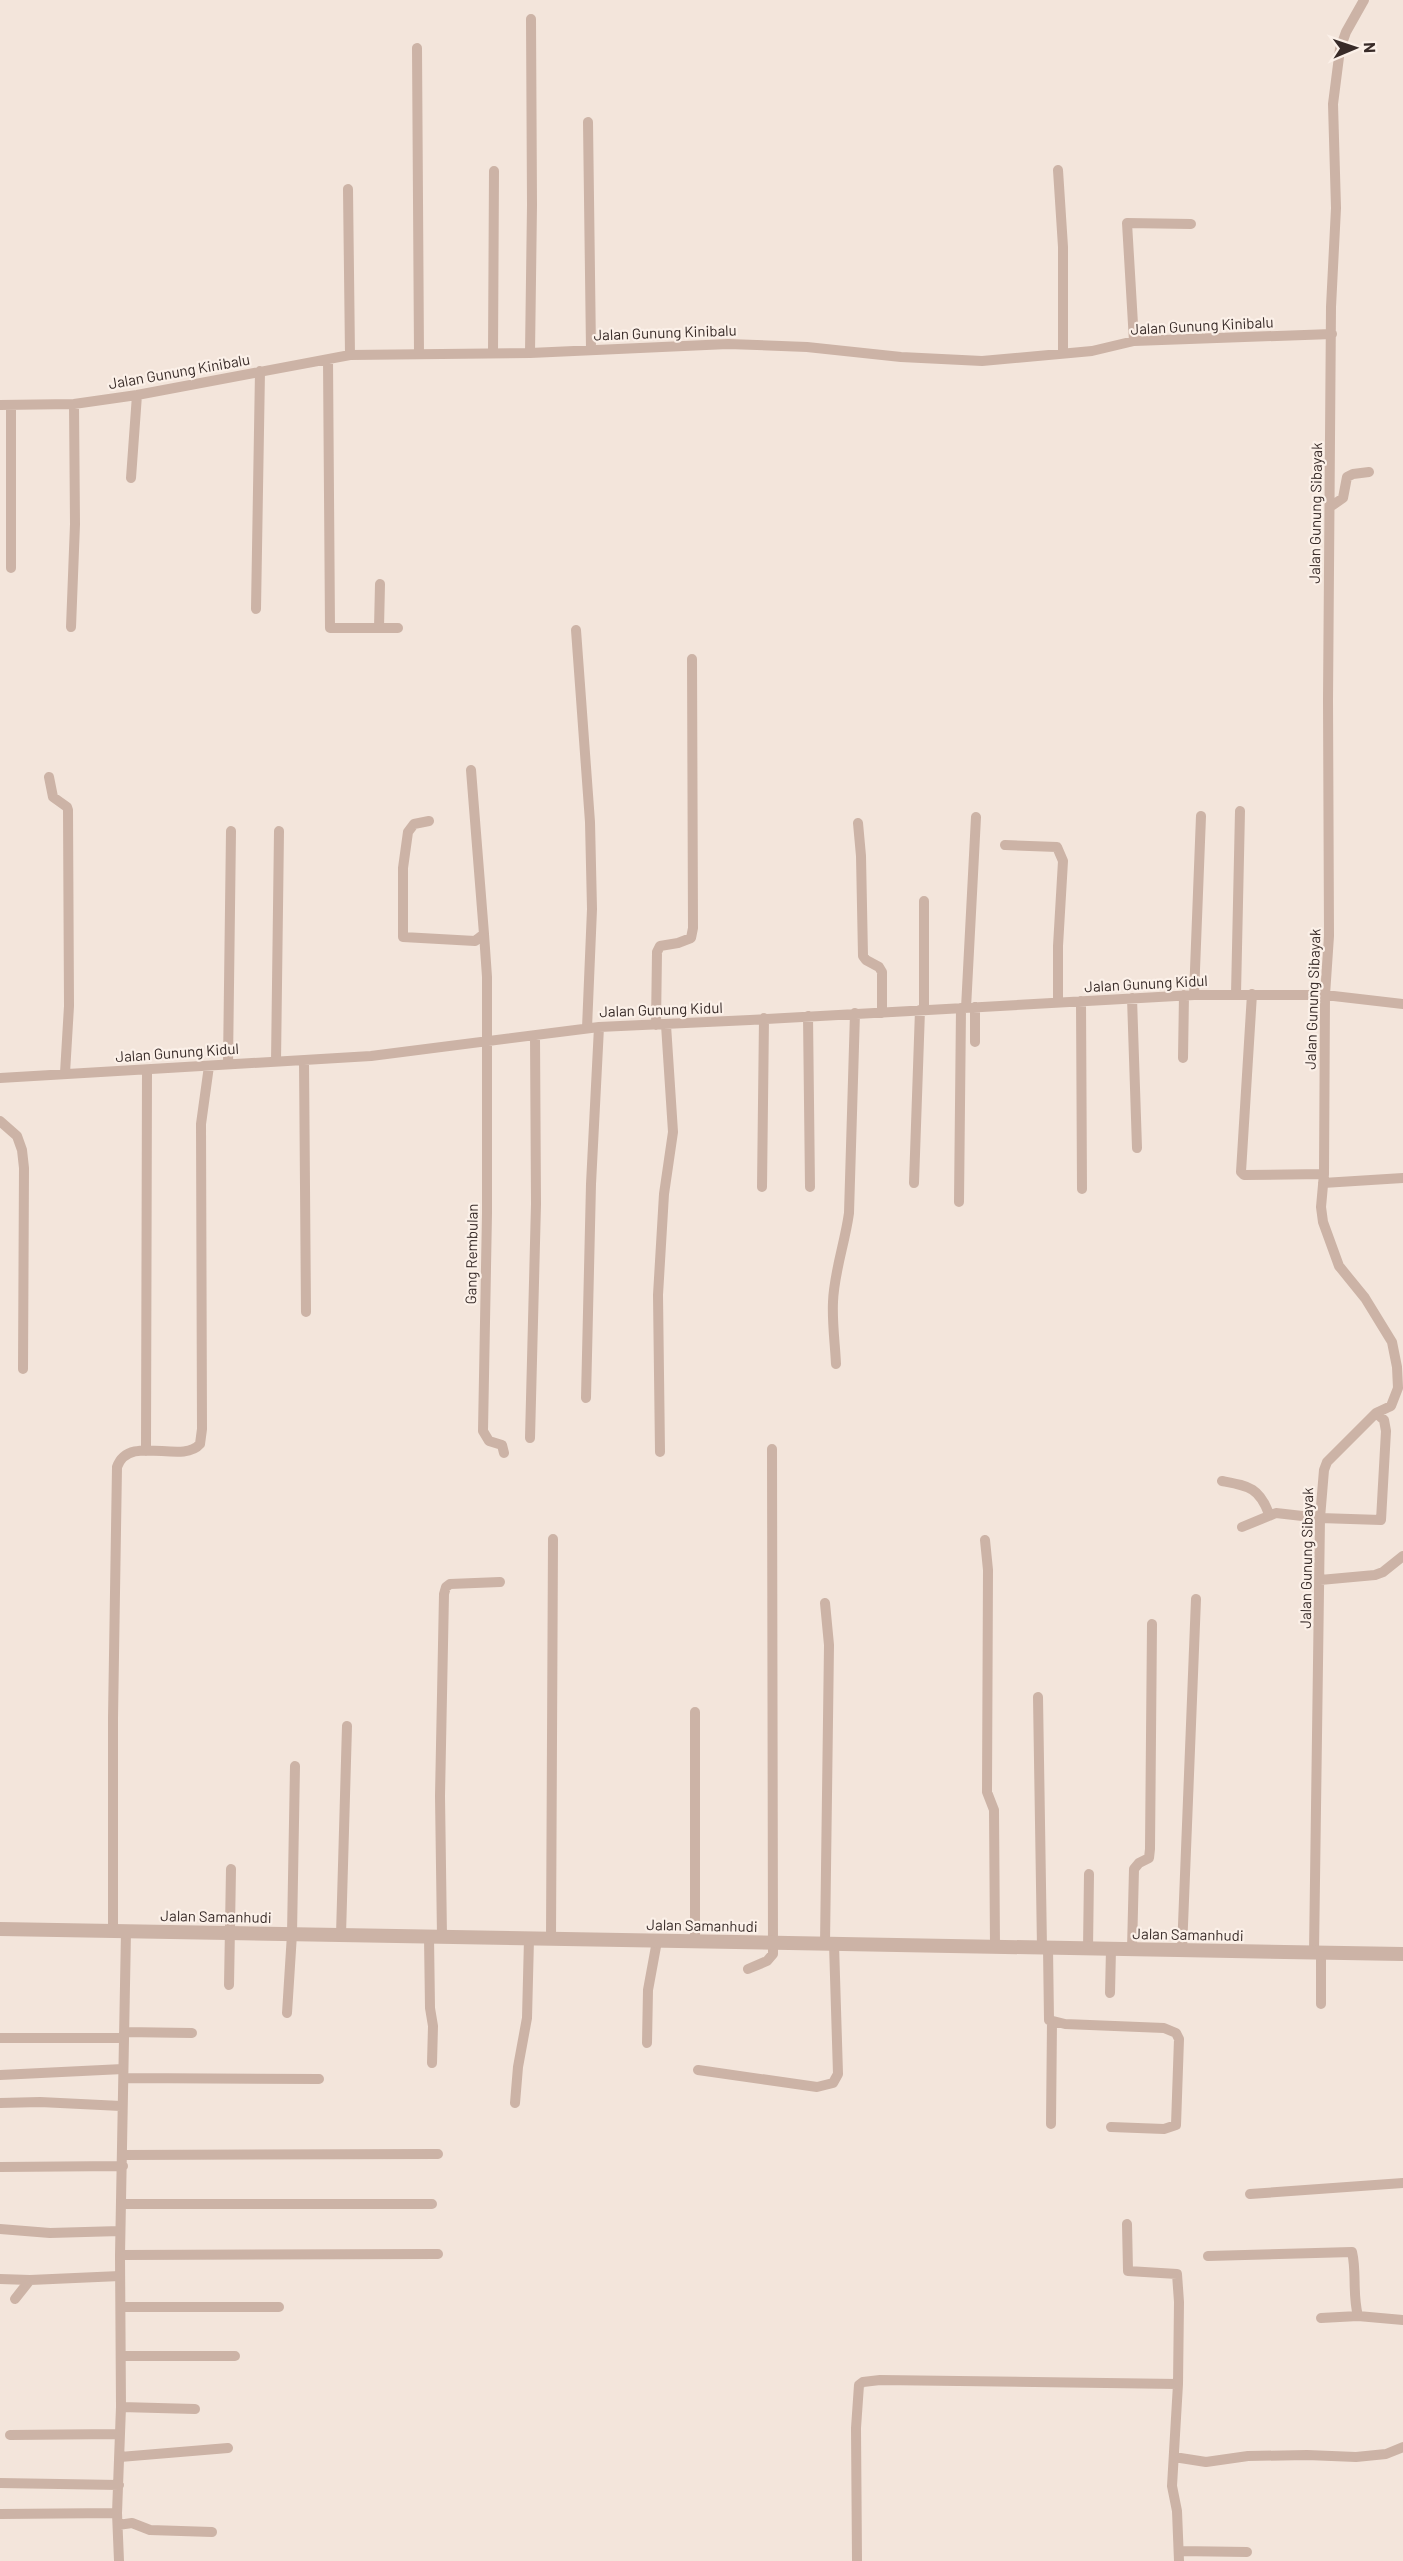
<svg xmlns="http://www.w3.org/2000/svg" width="1403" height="2561" viewBox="0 0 1403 2561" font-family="Barlow,sans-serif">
<rect width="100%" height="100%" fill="#f3e5db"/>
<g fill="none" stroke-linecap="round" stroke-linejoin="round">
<path stroke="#ccb3a6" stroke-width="10" d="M 417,48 L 419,354
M 588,122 L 591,350
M 1058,170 L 1063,247 L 1063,354
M 348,189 L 350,355
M 1134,341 L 1127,223 L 1191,224
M 493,353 L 494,171
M 530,353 L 532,205 L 531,19
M 328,360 L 330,628 L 398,628
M 0,405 L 74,404 L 137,395 L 350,355 L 530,353 L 728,344 L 807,347 L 901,357 L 982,361 L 1092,351 L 1134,341 L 1332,334
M 131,478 L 137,395
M 1330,507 L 1343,498 L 1347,477 L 1353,474 L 1369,472
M 11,568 L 11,406
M 256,609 L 260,371
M 71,627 L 75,524 L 74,404
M 379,628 L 380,584
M 576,630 L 590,822 L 592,909 L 587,1028
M 471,770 L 484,934
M 49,777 L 53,797 L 67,807 L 68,810 L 69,1006 L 65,1073
M 429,821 L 414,824 L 408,832 L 403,868 L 403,937 L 475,941 L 484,934 L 487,977 L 487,1213 L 483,1431 L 489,1441 L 502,1445 L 504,1453
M 858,823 L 861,856 L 863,956 L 866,960 L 879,967 L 882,972 L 882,1013
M 1005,845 L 1057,847 L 1063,861 L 1058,946 L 1058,1003
M 1236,994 L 1240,811
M 1252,994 L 1241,1172 L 1244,1175 L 1324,1174
M 1194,995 L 1201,816
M 1132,998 L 1137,1148
M 1081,1001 L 1082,1189
M 966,1008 L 976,817
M 924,1009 L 924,901
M 808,1016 L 810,1187
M 656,1025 L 657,952 L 660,946 L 678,943 L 691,938 L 693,928 L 692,659
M 975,1042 L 975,1007
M 1183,1058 L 1184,995
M 304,1061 L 306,1312
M 276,1062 L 279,831
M 228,1063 L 231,831
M 0,1078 L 371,1056 L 599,1027 L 750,1020 L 1194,995 L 1325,995 L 1403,1004
M 0,1121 L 17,1136 L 22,1150 L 24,1168 L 23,1369
M 914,1183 L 920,1010
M 1323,1183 L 1403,1178
M 762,1187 L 764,1018
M 959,1202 L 961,1008
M 836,1364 C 835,1343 832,1322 833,1302 C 834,1272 845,1243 849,1213 L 855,1013
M 586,1398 L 591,1184 L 599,1027
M 530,1438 L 536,1204 L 535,1036
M 146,1451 L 147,1070
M 660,1452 L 658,1295 L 664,1194 L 673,1132 L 666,1025
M 1222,1481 C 1248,1486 1259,1487 1269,1514
M 1242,1527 L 1276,1513 L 1320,1518 L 1381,1520 L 1386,1431 L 1384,1420 L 1376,1413
M 985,1540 L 988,1570 L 987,1792 L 994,1810 L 995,1947
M 1320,1580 L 1375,1575 L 1383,1572 L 1403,1556
M 1038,1697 L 1042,1948
M 113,1931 L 113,1718 L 117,1467 C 129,1433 182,1465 200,1444 L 202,1429 L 201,1124 L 209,1066
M 341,1935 L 347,1726
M 429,1937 L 430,2008 L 433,2026 L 432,2063
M 442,1937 L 440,1796 L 444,1594 L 446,1587 L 450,1584 L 500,1582
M 551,1939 L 553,1539
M 695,1941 L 695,1712
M 825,1944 L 829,1645 L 825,1603
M 1048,1948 L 1049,2020 L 1065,2024 L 1164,2028 L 1176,2033 L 1179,2039 L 1176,2125 L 1164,2129 L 1111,2127
M 1088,1949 L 1089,1874
M 1132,1949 L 1134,1869 L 1139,1863 L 1149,1858 L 1150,1849 L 1152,1624
M 1182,1950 L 1196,1599
M 1314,1953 L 1320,1518 L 1324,1470 L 1327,1462 L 1376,1413 L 1391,1406 L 1398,1388 L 1397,1367 L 1392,1342 L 1365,1298 L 1339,1266 L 1323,1222 L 1321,1207 L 1324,1174 L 1325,995 L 1329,936 L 1328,700 L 1331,307 L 1336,208 L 1333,104 L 1340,49 L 1346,32 L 1364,0
M 748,1969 L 767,1961 L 773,1954 L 772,1449
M 229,1985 L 231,1869
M 1110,1993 L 1111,1949
M 1321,2004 L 1321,1953
M 287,2013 L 292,1934 L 295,1766
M 124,2032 L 192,2033
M 0,2038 L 124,2038
M 647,2043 L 648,1990 L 657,1941
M 698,2070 L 817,2087 L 833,2083 L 838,2074 L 834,1944
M 0,2075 L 123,2069
M 124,2078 L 319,2079
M 0,2103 L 40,2102 L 121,2106
M 515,2103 L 518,2067 L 527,2018 L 529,1939
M 1051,2124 L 1052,2021
M 122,2155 L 438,2154
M 0,2167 L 123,2166
M 1250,2194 L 1403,2183
M 121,2204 L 432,2204
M 1127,2224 L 1128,2271 L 1177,2274 L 1179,2302 L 1178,2384 L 1172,2486 L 1177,2511 L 1179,2561
M 0,2229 L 50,2233 L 120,2231
M 120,2255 L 438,2254
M 1208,2256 L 1352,2252 C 1357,2273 1352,2293 1358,2316
M 0,2279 L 30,2280
M 15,2299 L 30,2280 L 120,2276
M 122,2307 L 279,2307
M 1321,2318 L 1358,2316 L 1403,2320
M 122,2356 L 235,2356
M 121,2407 L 195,2409
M 10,2435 L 119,2434
M 120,2457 L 228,2448
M 1174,2457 L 1206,2462 L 1248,2456 L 1307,2455 L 1356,2457 L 1386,2454 L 1403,2447
M 0,2483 L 119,2485
M 0,2514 L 117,2513
M 118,2525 L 132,2523 L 150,2530 L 212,2532
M 1179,2551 L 1247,2552
M 119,2561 L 117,2513 L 121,2407 L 120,2255 L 126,1931
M 857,2561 L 856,2428 L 859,2385 L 863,2382 L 880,2380 L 1178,2384"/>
<path stroke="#ccb3a6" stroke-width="14" d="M 0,1929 L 1403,1954"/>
</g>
<g text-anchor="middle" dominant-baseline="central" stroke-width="4.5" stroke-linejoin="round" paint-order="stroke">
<g font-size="15" fill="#382b28" stroke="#fbf0e8">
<text transform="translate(1202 325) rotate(-3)">Jalan Gunung Kinibalu</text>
<text transform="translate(665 332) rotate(-2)">Jalan Gunung Kinibalu</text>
<text transform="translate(179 371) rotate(-10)">Jalan Gunung Kinibalu</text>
<text transform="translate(1315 513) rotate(-89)">Jalan Gunung Sibayak</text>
<text transform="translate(1146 983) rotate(-3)">Jalan Gunung Kidul</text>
<text transform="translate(1312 999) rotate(-88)">Jalan Gunung Sibayak</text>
<text transform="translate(661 1009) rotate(-2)">Jalan Gunung Kidul</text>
<text transform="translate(177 1052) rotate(-4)">Jalan Gunung Kidul</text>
<text transform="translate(471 1254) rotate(-89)">Gang Rembulan</text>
<text transform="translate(1306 1558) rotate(-89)">Jalan Gunung Sibayak</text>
<text transform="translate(216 1916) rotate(1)">Jalan Samanhudi</text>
<text transform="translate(702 1925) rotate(1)">Jalan Samanhudi</text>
<text transform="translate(1188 1934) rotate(1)">Jalan Samanhudi</text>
</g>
</g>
<g transform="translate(1355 48) rotate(88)" stroke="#fbf0e8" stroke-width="4.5" paint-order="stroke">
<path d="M0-4.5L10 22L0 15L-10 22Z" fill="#382b28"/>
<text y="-9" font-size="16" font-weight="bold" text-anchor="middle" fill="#382b28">N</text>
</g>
</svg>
